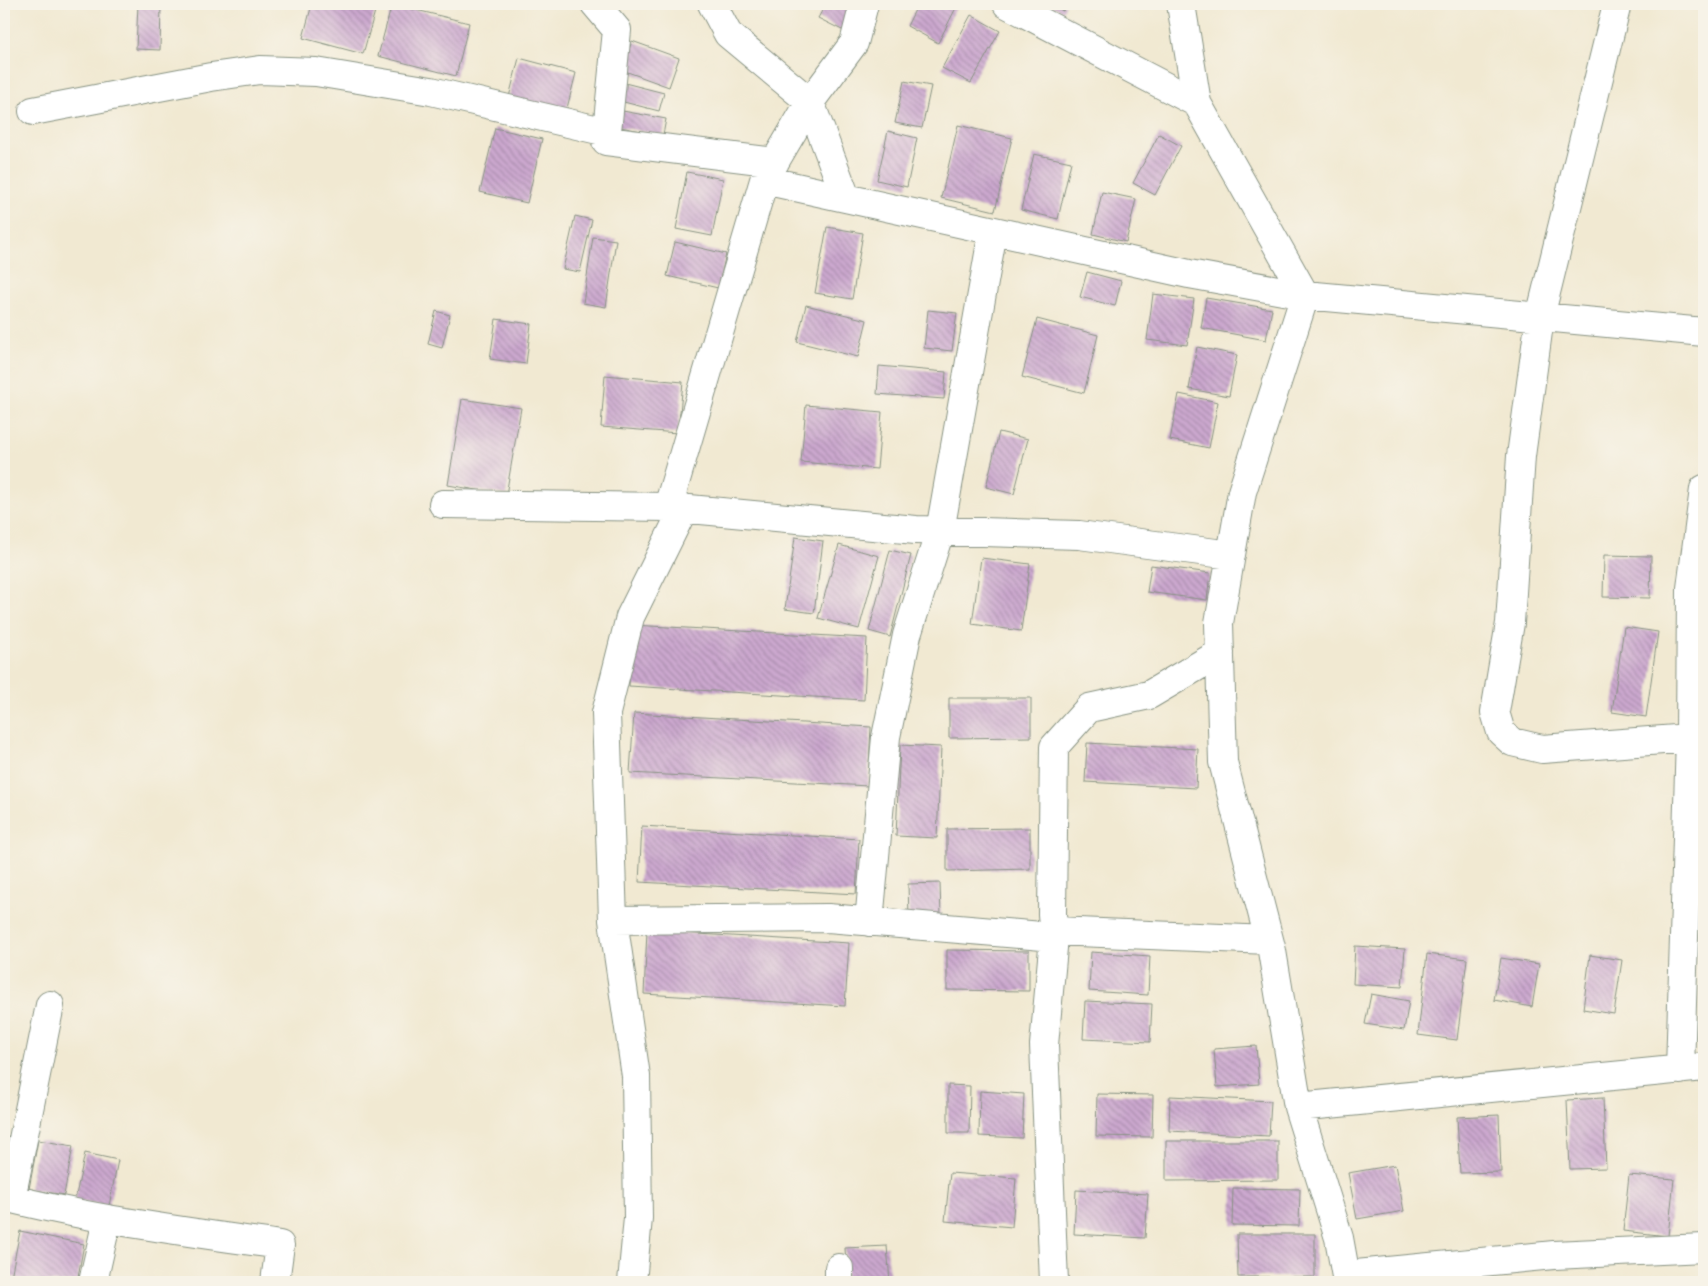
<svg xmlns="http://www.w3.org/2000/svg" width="1708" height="1286" viewBox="0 0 1708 1286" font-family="Caveat,sans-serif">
<defs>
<pattern id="building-back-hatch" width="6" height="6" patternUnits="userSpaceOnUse" patternTransform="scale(1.25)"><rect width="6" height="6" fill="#cca8cf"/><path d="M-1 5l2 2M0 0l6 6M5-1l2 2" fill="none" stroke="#a58aa9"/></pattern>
</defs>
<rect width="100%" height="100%" fill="#f7f3e8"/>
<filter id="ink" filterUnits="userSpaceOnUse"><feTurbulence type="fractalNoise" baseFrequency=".02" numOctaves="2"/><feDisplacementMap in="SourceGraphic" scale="10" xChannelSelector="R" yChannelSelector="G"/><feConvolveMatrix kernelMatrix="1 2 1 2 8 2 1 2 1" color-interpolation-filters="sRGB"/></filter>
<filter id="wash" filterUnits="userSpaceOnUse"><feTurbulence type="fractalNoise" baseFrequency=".0096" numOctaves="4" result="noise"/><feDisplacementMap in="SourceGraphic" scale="20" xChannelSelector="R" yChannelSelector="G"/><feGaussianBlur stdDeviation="1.12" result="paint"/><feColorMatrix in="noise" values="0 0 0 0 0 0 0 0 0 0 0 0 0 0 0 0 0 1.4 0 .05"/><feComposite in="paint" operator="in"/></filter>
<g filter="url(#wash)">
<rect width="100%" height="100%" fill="#f1e9d2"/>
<g id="blocks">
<path fill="url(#building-back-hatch)" d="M 138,4 L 161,4 L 160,50 L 136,49 Z
M 312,4 L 377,4 L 363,54 L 303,38 Z
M 392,4 L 469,23 L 456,76 L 378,56 Z
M 826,4 L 860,4 L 846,32 L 818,18 Z
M 918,4 L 958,4 L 938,43 L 907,26 Z
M 1048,4 L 1066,4 L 1063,11 Z
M 971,15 L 1000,31 L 971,83 L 942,68 Z
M 632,41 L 679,58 L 669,87 L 622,70 Z
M 519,58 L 576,73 L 566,112 L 509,97 Z
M 617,81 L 664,93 L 659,111 L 612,99 Z
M 904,81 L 931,86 L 922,128 L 895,123 Z
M 612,109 L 666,119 L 663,135 L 609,125 Z
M 958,125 L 1012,138 L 995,211 L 941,198 Z
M 495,128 L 542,139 L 527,203 L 480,192 Z
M 888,131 L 917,138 L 907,187 L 877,180 Z
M 1159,134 L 1181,146 L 1155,195 L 1133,183 Z
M 1034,154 L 1071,162 L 1058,219 L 1021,210 Z
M 687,172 L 723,179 L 712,236 L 676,229 Z
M 1102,192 L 1136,199 L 1126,242 L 1093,234 Z
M 575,216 L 592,220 L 580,272 L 563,269 Z
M 827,227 L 863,233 L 852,299 L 815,293 Z
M 593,237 L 616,240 L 606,307 L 583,303 Z
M 675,242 L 726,254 L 718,288 L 667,276 Z
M 1087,272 L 1121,281 L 1115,306 L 1080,297 Z
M 1153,294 L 1194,299 L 1187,345 L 1147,340 Z
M 1206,298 L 1272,309 L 1266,340 L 1201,328 Z
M 806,305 L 867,320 L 858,357 L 797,342 Z
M 928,310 L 957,313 L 952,351 L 924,348 Z
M 436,311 L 450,315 L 442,348 L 428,344 Z
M 496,319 L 531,324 L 526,364 L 490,359 Z
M 1037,319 L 1098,335 L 1084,393 L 1022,377 Z
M 1197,347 L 1237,355 L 1229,396 L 1189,389 Z
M 879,366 L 946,372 L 944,399 L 877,394 Z
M 605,375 L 683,382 L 678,433 L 601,427 Z
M 1179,394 L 1218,402 L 1209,448 L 1170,440 Z
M 462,399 L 521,408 L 506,495 L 448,485 Z
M 806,405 L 882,412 L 877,469 L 801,462 Z
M 999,432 L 1028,439 L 1014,494 L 986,487 Z
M 795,537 L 823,541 L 814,613 L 785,609 Z
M 839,545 L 879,556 L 859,629 L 818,618 Z
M 890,550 L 911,555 L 890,637 L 869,631 Z
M 1604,555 L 1651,556 L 1650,598 L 1603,597 Z
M 981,558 L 1030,564 L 1021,631 L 972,624 Z
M 1151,565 L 1210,573 L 1207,600 L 1147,592 Z
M 632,625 L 867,638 L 864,700 L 629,686 Z
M 1624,627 L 1658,632 L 1646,717 L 1612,712 Z
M 949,698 L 1031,698 L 1031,737 L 949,738 Z
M 634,713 L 871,727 L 868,786 L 630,773 Z
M 1087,743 L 1198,749 L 1196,788 L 1085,782 Z
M 900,745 L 941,747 L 937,838 L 896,836 Z
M 642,826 L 859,839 L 856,894 L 639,882 Z
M 1030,828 L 1030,869 L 947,871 L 947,829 Z
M 940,883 L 941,916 L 909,917 L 908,884 Z
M 647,931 L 849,943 L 845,1006 L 644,994 Z
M 1355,946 L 1405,949 L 1402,987 L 1353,984 Z
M 947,950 L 1029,951 L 1029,991 L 947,990 Z
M 1091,952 L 1150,956 L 1148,995 L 1089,991 Z
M 1427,954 L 1467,959 L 1457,1040 L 1418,1035 Z
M 1590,955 L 1622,960 L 1614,1014 L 1583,1009 Z
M 1501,958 L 1539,964 L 1532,1007 L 1494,1000 Z
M 1371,994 L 1409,1001 L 1404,1030 L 1365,1024 Z
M 1085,1001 L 1152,1004 L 1150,1042 L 1083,1039 Z
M 1256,1046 L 1259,1084 L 1217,1087 L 1214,1049 Z
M 948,1085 L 970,1086 L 969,1133 L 948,1133 Z
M 980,1091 L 1024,1094 L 1022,1138 L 979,1136 Z
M 1097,1094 L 1153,1095 L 1152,1137 L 1096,1136 Z
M 1170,1096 L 1271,1101 L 1269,1136 L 1169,1131 Z
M 1603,1098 L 1606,1168 L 1570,1169 L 1567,1100 Z
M 1499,1115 L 1501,1172 L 1460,1173 L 1457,1117 Z
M 38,1140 L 73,1146 L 64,1195 L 29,1189 Z
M 1166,1141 L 1278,1141 L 1278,1180 L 1166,1181 Z
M 85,1153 L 118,1160 L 109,1206 L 75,1200 Z
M 1395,1165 L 1404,1211 L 1357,1219 L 1348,1173 Z
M 950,1173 L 1016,1178 L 1012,1227 L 945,1221 Z
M 1629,1175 L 1674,1179 L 1668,1236 L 1623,1231 Z
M 1233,1188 L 1300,1189 L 1299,1226 L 1232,1225 Z
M 1076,1190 L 1148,1194 L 1145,1238 L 1074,1234 Z
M 20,1231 L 84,1244 L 77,1282 L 38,1282 L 11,1277 Z
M 1237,1234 L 1315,1234 L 1315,1277 L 1238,1277 Z
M 887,1246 L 890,1282 L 847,1282 L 845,1248 Z"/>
</g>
</g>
<g filter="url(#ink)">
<use href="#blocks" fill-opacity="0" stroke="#889383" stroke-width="1"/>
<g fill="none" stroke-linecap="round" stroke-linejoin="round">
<g stroke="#889383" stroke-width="30">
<path id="minor" d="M 595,4 L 617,30 L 606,141 L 775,162
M 712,4 L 728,34 L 810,102 L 766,177
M 1007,4 L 1197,103
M 1181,4 L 1197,103 L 1305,295 L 1242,492 L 1219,623 L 1223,762 L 1272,951 L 1298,1107 L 1704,1067
M 1617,4 L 1540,317 L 1521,456 L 1510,623 L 1495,712 L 1501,732 L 1512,742 L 1542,749 L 1690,738 L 1691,588 L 1704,489
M 33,111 L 211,77 L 260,70 L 316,72 L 431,91 L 607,132
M 846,198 L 810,102 L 854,43 L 864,4
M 443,504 L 668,507 L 916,530 L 1079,535 L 1231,555
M 668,507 L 764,180 L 1189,274 L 1305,295 L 1704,332
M 613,920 L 828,918 L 1054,937
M 869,922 L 886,737 L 907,635 L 940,531 L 993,231
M 1054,931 L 1269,940
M 1680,1070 L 1690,738 L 1704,737
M 1298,1107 L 1339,1238 L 1347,1282
M 4,1197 C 95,1220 188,1232 280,1245 L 275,1282
M 11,1199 L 50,1005
M 1346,1275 L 1554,1255 L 1704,1248
M 93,1282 L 107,1220
M 632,1282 L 638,1218 L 636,1076 L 613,920 L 606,713 L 630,617 L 684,508
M 839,1282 L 839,1268
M 1054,1282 L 1044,1045 L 1054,937 L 1052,914 L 1054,747 L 1089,708 L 1149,695 L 1220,653"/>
</g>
<use href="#minor" stroke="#fff" stroke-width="28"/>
</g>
</g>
<rect width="1708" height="1286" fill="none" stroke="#f7f3e8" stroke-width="20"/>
</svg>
